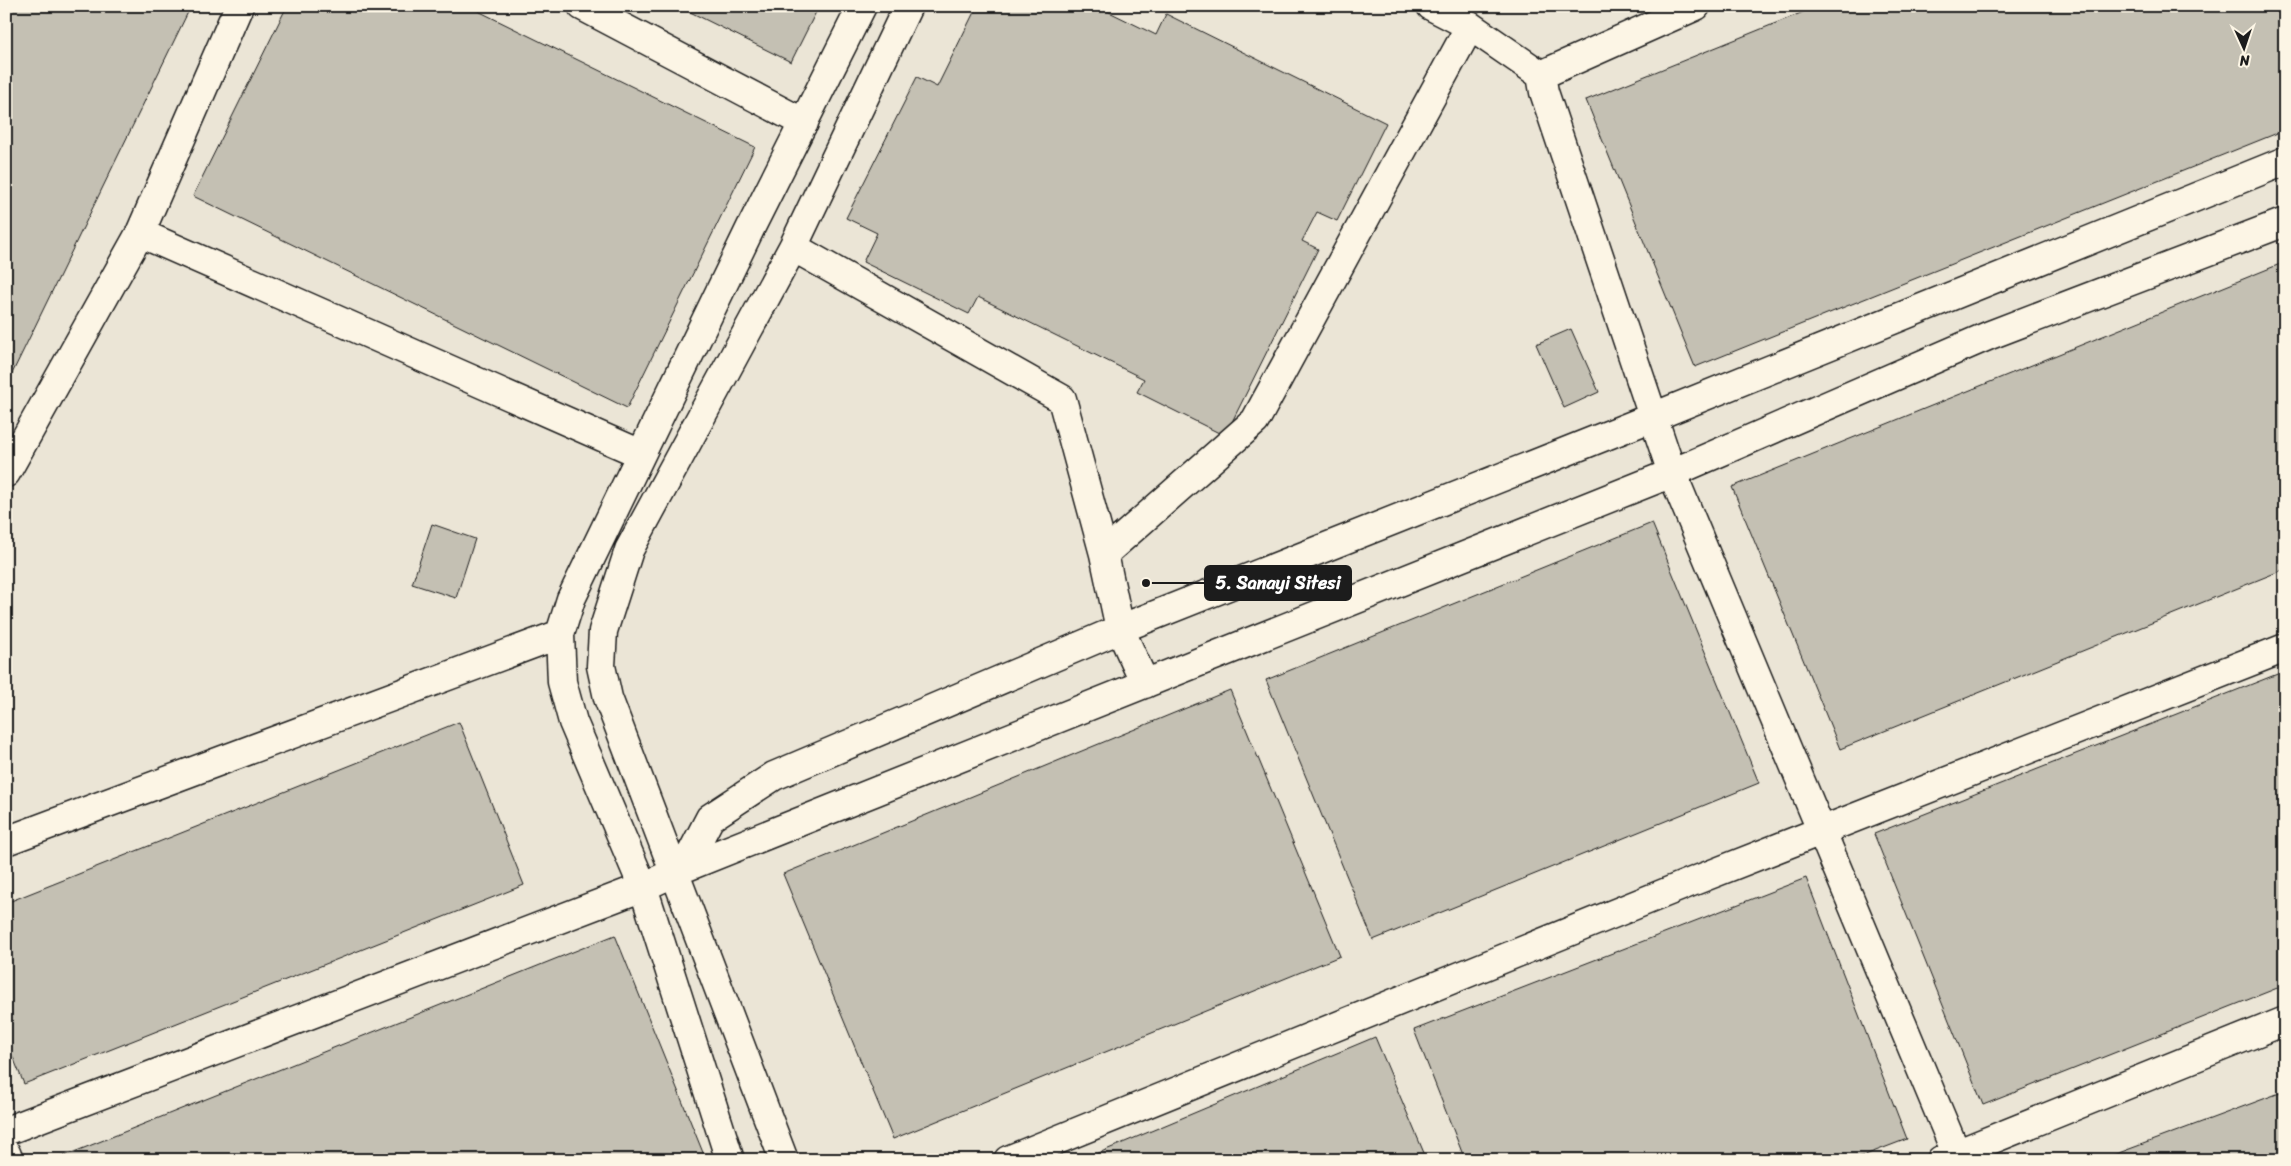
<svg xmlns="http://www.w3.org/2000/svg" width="2291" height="1166" viewBox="0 0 2291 1166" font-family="Sriracha,sans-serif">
<rect width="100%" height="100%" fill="#fcf5e5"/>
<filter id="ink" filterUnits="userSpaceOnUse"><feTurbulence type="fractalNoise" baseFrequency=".02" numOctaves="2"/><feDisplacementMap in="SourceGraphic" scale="10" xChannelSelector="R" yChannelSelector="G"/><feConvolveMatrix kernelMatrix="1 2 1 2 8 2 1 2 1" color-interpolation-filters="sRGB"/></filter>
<g filter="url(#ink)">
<path fill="#ebe5d6" d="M 6,6 L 2285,6 L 2285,1160 L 6,1160 Z"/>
<path fill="#c4c0b3" stroke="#1c1c1c" d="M 6,6 L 191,6 L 6,386 Z
M 287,6 L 468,6 L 755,147 L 627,408 L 193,196 Z
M 678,6 L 819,6 L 791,62 Z
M 977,6 L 1097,6 L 1156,35 L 1166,14 L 1386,123 L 1337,221 L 1317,212 L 1302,241 L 1318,249 L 1225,436 L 1137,392 L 1144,379 L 978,297 L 969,314 L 863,262 L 877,233 L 846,218 L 917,77 L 937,87 Z
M 1818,6 L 2285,6 L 2285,130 L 1695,367 L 1586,100 Z
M 2285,262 L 2285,569 L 1840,749 L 1732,487 Z
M 1571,329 L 1599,392 L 1564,408 L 1536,344 Z
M 1652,523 L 1759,783 L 1373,940 L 1266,680 Z
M 432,524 L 475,539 L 456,598 L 412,584 Z
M 2285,671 L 2285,985 L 1983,1105 L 1874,834 Z
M 1230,690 L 1340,956 L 893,1139 L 783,874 Z
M 459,722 L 524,885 L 24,1084 L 6,1040 L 6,903 Z
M 1806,878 L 1907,1139 L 1852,1160 L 1465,1160 L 1414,1030 Z
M 615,935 L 706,1160 L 54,1160 Z
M 1375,1037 L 1427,1160 L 1082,1160 Z
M 2285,1091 L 2285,1160 L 2100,1160 Z"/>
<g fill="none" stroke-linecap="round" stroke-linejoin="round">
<g stroke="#1c1c1c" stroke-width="31">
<path id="minor" d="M 582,6 L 804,123
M 1431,6 L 1470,26 L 1541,75 L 1544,92 L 1672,473 L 1959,1160
M 1541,75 L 1696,6
M 140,233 L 641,454
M 793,247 L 1062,399 L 1104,554
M 6,473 L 140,233 L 239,6
M 1145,684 L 1120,629 L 1104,554 L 1255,421 L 1470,26
M 6,841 L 560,634
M 684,868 L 710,818 L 774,776 L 1120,629 L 1653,417 L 2285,161
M 6,1131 L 643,887 L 684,868 L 1672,473 L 1990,335 L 2285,222
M 6,1153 L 9,1160
M 730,1160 L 643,887 L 573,722 L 562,682 L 560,634 L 571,599 L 751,227 L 862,6
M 784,1160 L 608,698 L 601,666 L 603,631 L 629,550 L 793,247 L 908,6
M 1008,1160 L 1694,881 L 2285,648
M 1941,1160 L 2285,1021"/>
</g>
<use href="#minor" stroke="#fcf5e5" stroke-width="28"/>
</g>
</g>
<path fill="none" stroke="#1c1c1c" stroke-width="2" d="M1146 583L1205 583"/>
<circle fill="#1c1c1c" stroke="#fcf5e5" stroke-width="2" cx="1146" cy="583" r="5"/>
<rect fill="#1c1c1c" stroke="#1c1c1c" stroke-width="2" x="1205" y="566" width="146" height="34" rx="5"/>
<g font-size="18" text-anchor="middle" font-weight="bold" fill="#fff">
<text x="1278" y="589">5. Sanayi Sitesi</text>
</g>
<rect width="2291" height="1166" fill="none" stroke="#fcf5e5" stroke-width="25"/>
<rect x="12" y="12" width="2266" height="1141" fill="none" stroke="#1c1c1c" stroke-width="2" filter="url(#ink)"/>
<g transform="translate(2244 48) rotate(177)" stroke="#fcf5e5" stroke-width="4" paint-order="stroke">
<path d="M0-4L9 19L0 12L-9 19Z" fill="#1c1c1c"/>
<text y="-8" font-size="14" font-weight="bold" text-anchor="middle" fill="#1c1c1c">N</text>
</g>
</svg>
